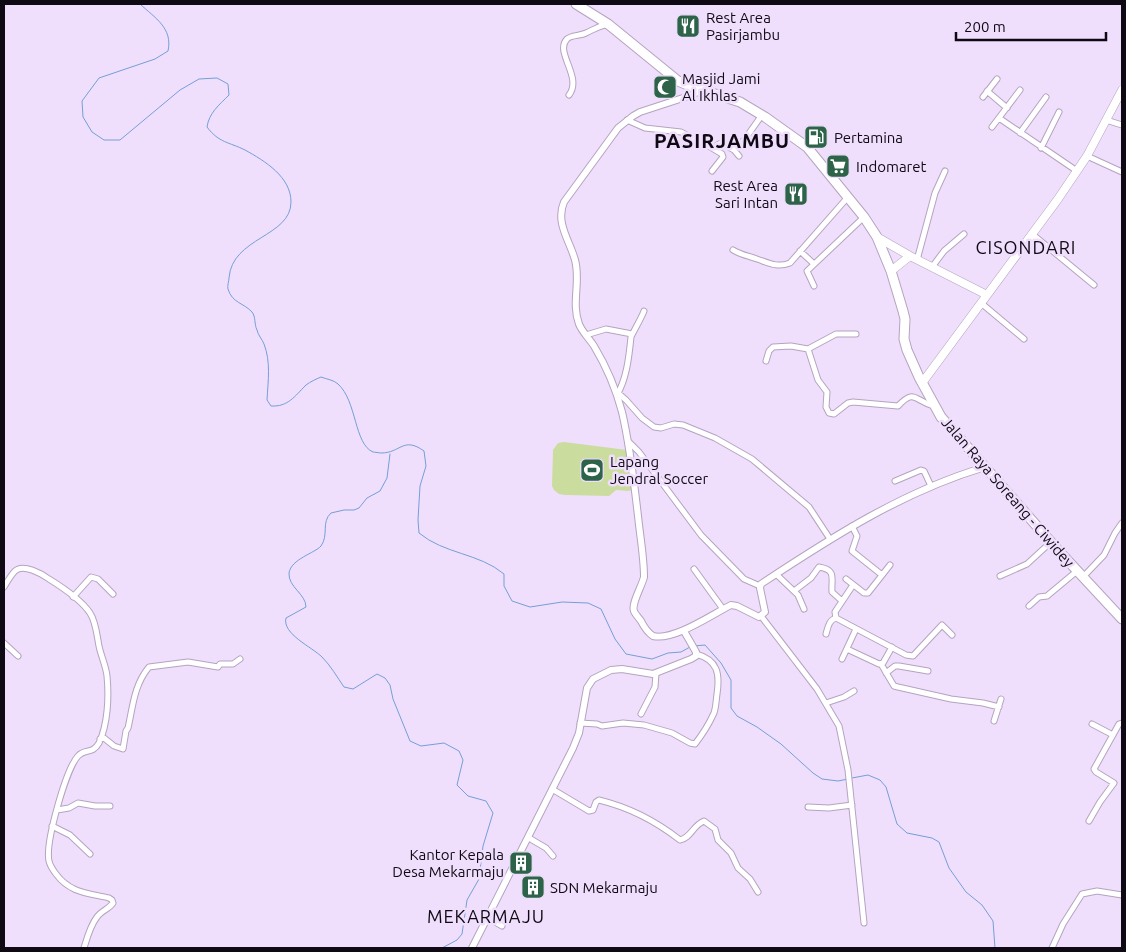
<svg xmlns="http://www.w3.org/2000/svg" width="1126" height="952" viewBox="0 0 1126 952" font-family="Ubuntu,sans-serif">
<rect width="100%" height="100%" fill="#f0dffc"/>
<path fill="#cbdc9f" d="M 564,442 L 627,450 L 632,490 L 628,491 L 616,490 L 609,496 L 565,495 L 559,494 L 554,490 L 552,486 L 553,450 L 558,443 Z"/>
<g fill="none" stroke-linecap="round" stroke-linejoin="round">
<path stroke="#749fd6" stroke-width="1" d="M 140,4 C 155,18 173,28 168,51 L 155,59 L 99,78 L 82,101 L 83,117 L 92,132 L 104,140 L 120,140 L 180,90 L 199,79 L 217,78 L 228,84 L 229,95 C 219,105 209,113 207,127 C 219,143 229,142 245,150 C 265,161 291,177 291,202 C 291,237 232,237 229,278 C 229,281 227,286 228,289 C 232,303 244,303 252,312 C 256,317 254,324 257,330 C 258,335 262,339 264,344 C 271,362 268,381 267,400 L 271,406 C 288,407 295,396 306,385 C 310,382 316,379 321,377 C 326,379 334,380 338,384 C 357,401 354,444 373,452 C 374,452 380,453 381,453 C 401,453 403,436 424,451 L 426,466 L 420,486 L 418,520 L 419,533 C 444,554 479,553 504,574 L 504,586 L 512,601 L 530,607 L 562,602 L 588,603 L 601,609 L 615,639 L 626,654 L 652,659 L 668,653 L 681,652 L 690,647
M 878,4 L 882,4
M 390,454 L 387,478 L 380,491 L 367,498 L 359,508 L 354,510 L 344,510 L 331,513 C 321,522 329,535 321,546 C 315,553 291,559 289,573 C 288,587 306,594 306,607 L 286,618 C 282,634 312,647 322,657 C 331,666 337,677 344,687 L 353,689 L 377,674 L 385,678 L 390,685 L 393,699 L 410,741 L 421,746 L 444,743 L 459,751 L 463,760 L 457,785 L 468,796 L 486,801 L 493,813 L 483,846 L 479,879 L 467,900 L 462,934 L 457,940 L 442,948
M 694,646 L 705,645 L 721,663 L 731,680 L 731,708 L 737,716 L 757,727 L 781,744 L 813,773 L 822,779 L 838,781 L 848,779
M 852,778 L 868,775 L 880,780 L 886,787 L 897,824 L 907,833 L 932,838 L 939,842 L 949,868 L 966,892 L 982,905 L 993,921 L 995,948"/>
<g stroke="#b4a4bf" stroke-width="7">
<path id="minor" d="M 987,91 L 1007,108
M 569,95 C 583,77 554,52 567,39 C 571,35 580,36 586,33 C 595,29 596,27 608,24
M 983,97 L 997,79
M 999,118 L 1077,171
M 627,120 L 645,128 L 681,132 L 712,148 L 721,143 L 734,150 L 739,156
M 1106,120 L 1122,125
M 992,127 L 1020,90
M 1020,133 L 1046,97
M 1041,148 L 1059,112
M 734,150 L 745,139 L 762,115
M 1087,156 L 1122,172
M 712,171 L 723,157 L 722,154 L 712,148
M 1032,234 L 1094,285
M 733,250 C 741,255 749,256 757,259 C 769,263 777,268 790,263 L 848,197
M 800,251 L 814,264
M 917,260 L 935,193 L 945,171
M 932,267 L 944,251 L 964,234
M 814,286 L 807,271 L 864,217
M 981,303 L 1024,339
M 856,334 L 836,334 L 808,349 L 818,380 L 827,392 L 826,407 L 829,413 L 834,414 L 848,403 L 853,402 L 898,406 C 915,388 914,401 934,406
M 586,335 L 606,329 L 632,334
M 766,361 L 769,351 L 773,347 L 791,346 L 808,349
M 619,394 L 626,400 L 642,418 L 654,427 L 661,428 L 674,424 L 683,425 L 715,438 L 752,459 L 809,507 L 830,539
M 617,395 C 627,378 629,356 631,337 C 632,334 642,317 644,311
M 628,441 L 639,452 L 701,535 L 744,579 L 760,586
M 895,481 L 921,470 L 924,471 L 931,486
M 852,526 L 857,536 L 852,551 L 882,575
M 694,569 L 723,609
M 776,574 L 798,595 L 804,609
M 1000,576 L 1027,564 L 1051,542
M 1083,577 L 1104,555 L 1115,533 L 1122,523
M 846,579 L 864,593 L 868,593 L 890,565
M 853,585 L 835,612 L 836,618 L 906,655 L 913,656 L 942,625 L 952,635
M 4,587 C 7,582 11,575 15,571 C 23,563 42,574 49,579 C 62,587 82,601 90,613 C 96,622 97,636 99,646 C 101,656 106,666 107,676 C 109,696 108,724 99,743 C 92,755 85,748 78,756 C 66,769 45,843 49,861 C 50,866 53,870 56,874 C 70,893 88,893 109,898 L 112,900 L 113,903 C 109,909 101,911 97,917 C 90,926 87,938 84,948
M 794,591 L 811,578 L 819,567 C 837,570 831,578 832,592 L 842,601
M 73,597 L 91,577 L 98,579 L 113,594
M 1029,606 L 1039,597 L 1047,596 L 1077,571
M 761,616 L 817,689 L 839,726 L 848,770 L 864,923
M 826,634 C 828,627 829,620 836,618
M 4,643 L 18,656
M 847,649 L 879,664 L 883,663 L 892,647
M 842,659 L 856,629
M 881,664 L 894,686 L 898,687 L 951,699 L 983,703 L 999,707
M 886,673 L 895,666 L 899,666 L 928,671
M 826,703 L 844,697 L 854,691
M 641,714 L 655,687 L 656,673
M 994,721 L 1001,699
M 580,723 L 597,724 L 602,726 L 623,723 L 644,725 L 672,733 L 690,743 L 695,744 C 702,735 709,724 714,713 C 716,707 716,701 717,694 C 720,674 718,660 696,654
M 1092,724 L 1113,735
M 100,739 L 104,738 L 114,746 L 123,749 L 126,731 L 128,728 C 133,706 134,685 149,667 L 188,662 L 218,667 L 220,664 L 233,664 L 240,659
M 552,789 L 589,811 L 593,810 L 596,802 L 599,800 C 628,807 657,822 680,840 C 691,838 693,825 704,821 L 715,829 L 718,840 L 731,853 L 738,868 L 750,879 L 758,892
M 808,807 L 829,808 L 852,805
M 57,810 L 69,808 L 78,803 L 95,806 L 110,806
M 1089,821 L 1100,802 L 1114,783 L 1096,772 L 1094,769 L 1119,724 L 1122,723
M 52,826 L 70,835 L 90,854
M 529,838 L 546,848 L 553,856
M 488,918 L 502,926
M 1052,948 L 1063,924 L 1082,894 L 1097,891 L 1122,895"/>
</g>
<g stroke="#b4a4bf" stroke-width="8">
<path id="tertiary" d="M 702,90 L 689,96 L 640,112 L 633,116 L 618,128 L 564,202 C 555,223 570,241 575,260 C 581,281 571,303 579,324 C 582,332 589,338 594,346 C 606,366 616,389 622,412 C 630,446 634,481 638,516 C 640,536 644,557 644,577 C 642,586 631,604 634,611 C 635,614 639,618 641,621 C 644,627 647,632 653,636 C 674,641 711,615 731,605 L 737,606 L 759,617 L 765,612 L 760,588 L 761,584 C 832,537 904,491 985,467
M 472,948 L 573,748 L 579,733 L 587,688 L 593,679 L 611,670 L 622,669 L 653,674 L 691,659 L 696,656 L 696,652 L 684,631"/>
</g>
<g stroke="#b4a4bf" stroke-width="9">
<path id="secondary" d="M 877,237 L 910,256 L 987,295
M 891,271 L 910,256
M 922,383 L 1058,199 L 1087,156 L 1122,90"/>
</g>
<g stroke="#b4a4bf" stroke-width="11">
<path id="trunk" d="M 576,4 L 608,24 L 678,81 L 690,86 L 740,102 L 765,117 L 807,147 L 864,217 L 877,237 L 891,271 L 903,311 L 905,319 L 904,339 L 907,350 L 919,377 L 941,417 L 1057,549 L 1122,619"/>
</g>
<use href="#minor" stroke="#fff" stroke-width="5"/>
<use href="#tertiary" stroke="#fff" stroke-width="6"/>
<use href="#secondary" stroke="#fff" stroke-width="8"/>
<use href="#trunk" stroke="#fff" stroke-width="9"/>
</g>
<defs>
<g id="restaurant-square" transform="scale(1.25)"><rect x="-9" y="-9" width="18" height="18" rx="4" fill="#2d6349" stroke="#f0dffc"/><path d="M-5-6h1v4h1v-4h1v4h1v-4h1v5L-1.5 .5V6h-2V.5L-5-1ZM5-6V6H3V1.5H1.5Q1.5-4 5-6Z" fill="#fff"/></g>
<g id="mosque-square" transform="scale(1.25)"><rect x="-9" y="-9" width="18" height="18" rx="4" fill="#2d6349" stroke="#f0dffc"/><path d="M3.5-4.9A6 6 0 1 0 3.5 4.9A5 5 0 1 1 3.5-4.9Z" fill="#fff"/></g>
<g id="fuel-square" transform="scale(1.25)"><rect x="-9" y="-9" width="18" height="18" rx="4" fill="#2d6349" stroke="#f0dffc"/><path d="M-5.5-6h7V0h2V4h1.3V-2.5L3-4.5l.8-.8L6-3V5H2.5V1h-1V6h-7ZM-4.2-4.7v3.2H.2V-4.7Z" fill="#fff"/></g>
<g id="supermarket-square" transform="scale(1.25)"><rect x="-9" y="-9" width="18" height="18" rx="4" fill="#2d6349" stroke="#f0dffc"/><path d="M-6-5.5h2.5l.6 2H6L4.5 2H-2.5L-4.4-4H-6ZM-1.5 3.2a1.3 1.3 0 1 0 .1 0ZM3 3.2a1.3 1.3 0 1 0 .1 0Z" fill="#fff"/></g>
<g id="stadium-square" transform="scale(1.25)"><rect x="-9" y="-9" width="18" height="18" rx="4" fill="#2d6349" stroke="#f0dffc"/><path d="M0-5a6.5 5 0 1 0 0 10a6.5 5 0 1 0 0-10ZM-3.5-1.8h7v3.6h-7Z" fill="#fff"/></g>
<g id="building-square" transform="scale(1.25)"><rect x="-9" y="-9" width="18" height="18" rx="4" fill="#2d6349" stroke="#f0dffc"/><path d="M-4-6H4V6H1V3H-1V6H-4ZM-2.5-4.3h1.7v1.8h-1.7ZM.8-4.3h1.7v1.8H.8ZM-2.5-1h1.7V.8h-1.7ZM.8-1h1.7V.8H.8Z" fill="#fff"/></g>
</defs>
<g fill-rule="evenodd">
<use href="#restaurant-square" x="688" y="26"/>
<use href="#mosque-square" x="665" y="87"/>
<use href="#fuel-square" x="816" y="137"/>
<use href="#supermarket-square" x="838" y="166"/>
<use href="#restaurant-square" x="796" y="194"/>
<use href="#stadium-square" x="592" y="470"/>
<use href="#building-square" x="521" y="863"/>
<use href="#building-square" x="533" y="887"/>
</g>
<g text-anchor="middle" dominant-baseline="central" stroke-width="5" stroke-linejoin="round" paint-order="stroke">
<g font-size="15" fill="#0f0913" stroke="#f0dffc" text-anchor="start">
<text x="706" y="17">Rest Area<tspan x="706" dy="17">Pasirjambu</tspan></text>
<text x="682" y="78">Masjid Jami<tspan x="682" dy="17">Al Ikhlas</tspan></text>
<text x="834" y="137">Pertamina</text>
<text x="856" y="166">Indomaret</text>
<text x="778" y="185" text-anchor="end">Rest Area<tspan x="778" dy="17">Sari Intan</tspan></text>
<text x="610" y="461">Lapang<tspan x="610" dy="17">Jendral Soccer</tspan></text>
<text x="504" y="854" text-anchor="end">Kantor Kepala<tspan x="504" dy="17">Desa Mekarmaju</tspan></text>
<text x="550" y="887">SDN Mekarmaju</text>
</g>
<g font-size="15" fill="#0f0913" stroke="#f0dffc">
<text transform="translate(1008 492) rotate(49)">Jalan Raya Soreang - Ciwidey</text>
</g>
<g font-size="18" letter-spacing="1" fill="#0f0913" stroke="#f0dffc">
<text x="1026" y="247">CISONDARI</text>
<text x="486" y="916">MEKARMAJU</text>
</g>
<g font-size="20" font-weight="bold" letter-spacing="1" fill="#0f0913" stroke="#f0dffc">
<text x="722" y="140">PASIRJAMBU</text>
</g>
</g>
<rect width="1126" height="952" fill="none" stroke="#0f0913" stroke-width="10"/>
<path d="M956 32v8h150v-8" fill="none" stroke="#0f0913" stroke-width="2.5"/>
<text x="964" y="32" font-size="15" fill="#0f0913" stroke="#f0dffc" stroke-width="4" paint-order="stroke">200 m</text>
</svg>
